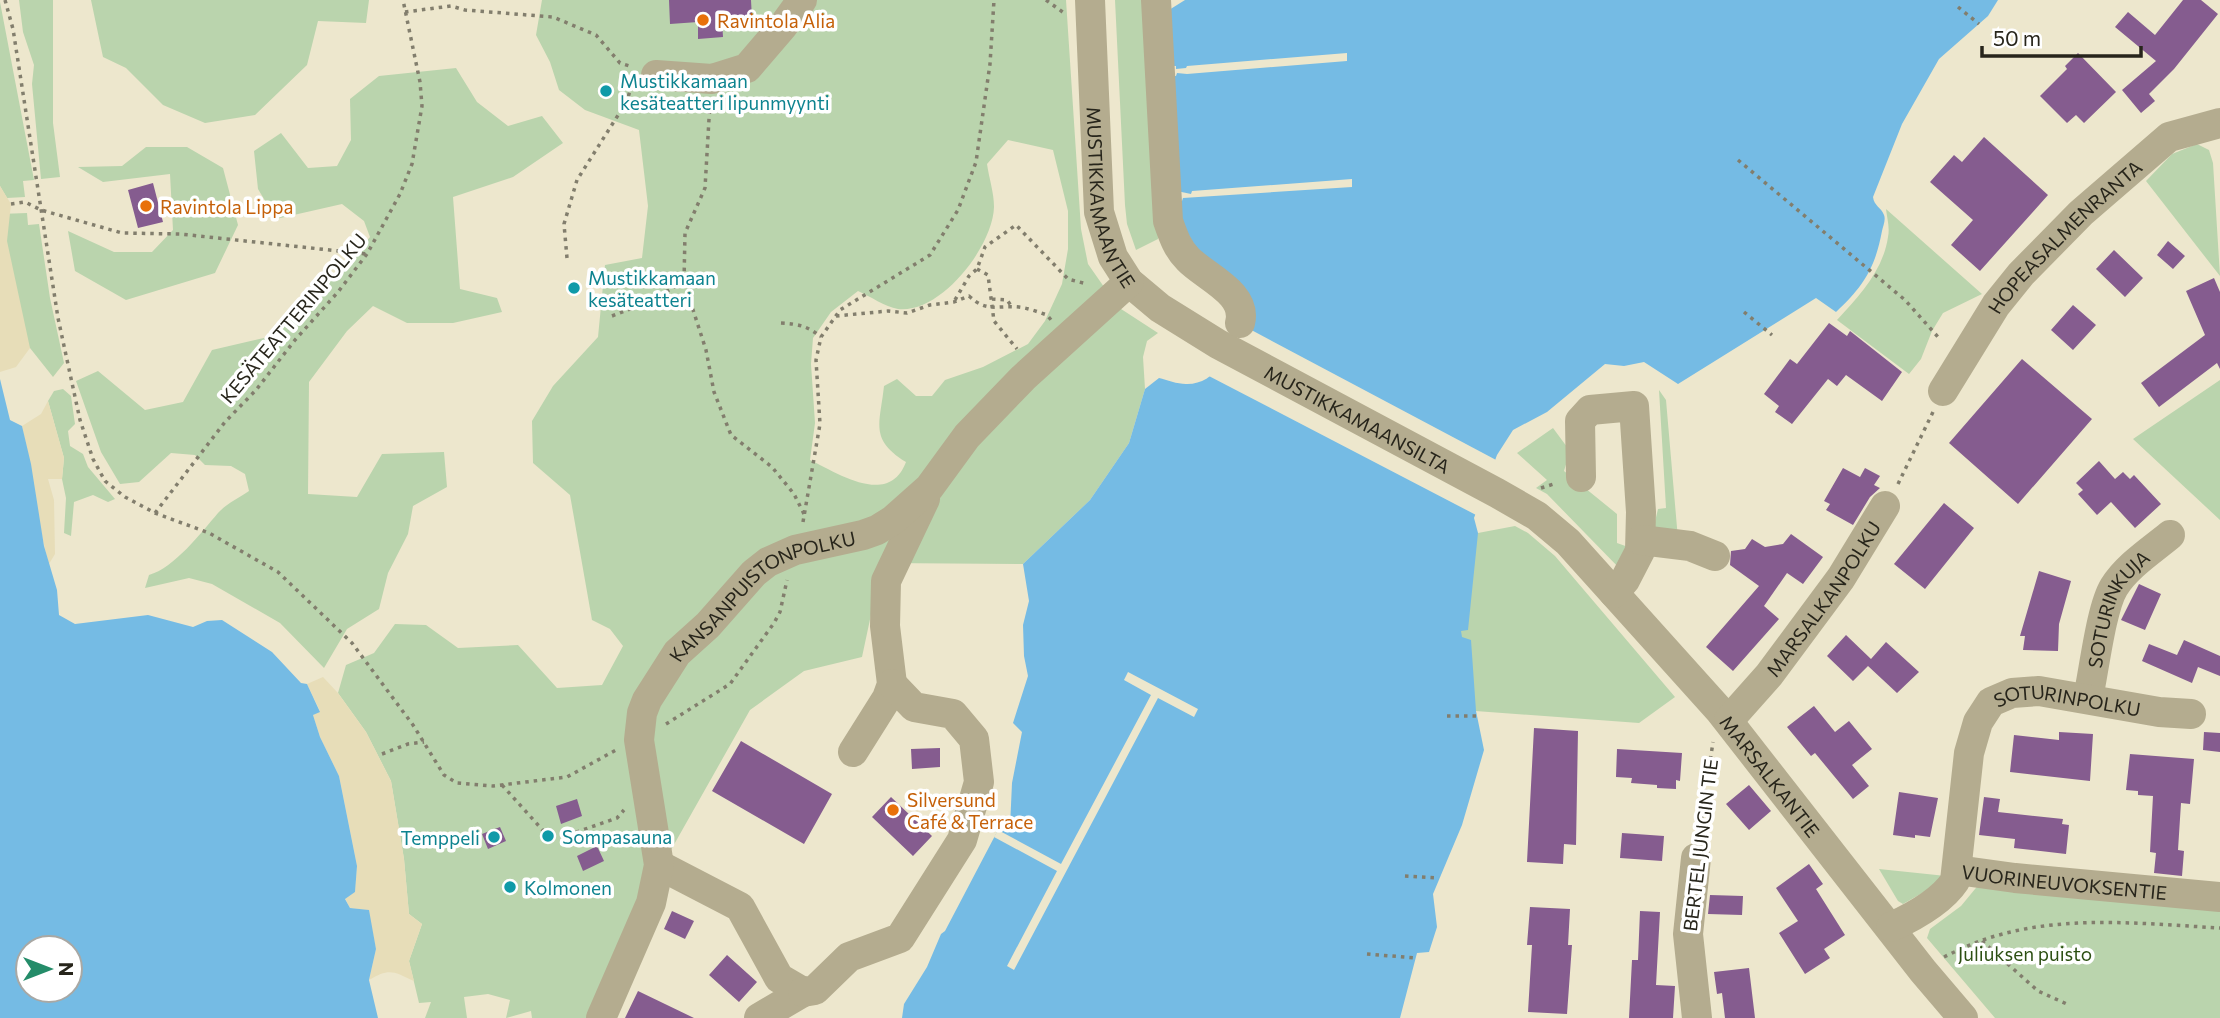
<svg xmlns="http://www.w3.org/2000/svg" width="2220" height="1018" viewBox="0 0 2220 1018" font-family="Commissioner,sans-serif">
<rect width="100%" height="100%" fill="#ede7cd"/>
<path fill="#bad4ad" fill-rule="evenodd" d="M 19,0 L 53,0 L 53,123 L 60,177 L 41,179 L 32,84 L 34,65 L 23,32 Z
M 91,0 L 369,0 L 366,23 L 318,21 L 307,65 L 255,115 L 205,123 L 163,105 L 126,68 L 103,57 Z
M 542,0 L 1066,0 L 1081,229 L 1088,264 L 1118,307 L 1158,333 L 1147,341 L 1143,357 L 1145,389 L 1129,443 L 1090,500 L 1023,564 L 882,563 L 862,657 L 804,671 L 750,710 L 654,880 L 597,1018 L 532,1018 L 531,1011 L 506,1018 L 510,1000 L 488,994 L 464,997 L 467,1018 L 425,1018 L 431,1002 L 419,1003 L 409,961 L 422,924 L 409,914 L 404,859 L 391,781 L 366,732 L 338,693 L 346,665 L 374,653 L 395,624 L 426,625 L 458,648 L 518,645 L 557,688 L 602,685 L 623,646 L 610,629 L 592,620 L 570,495 L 533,463 L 532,421 L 553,386 L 598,337 L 605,265 L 642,258 L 648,206 L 639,130 L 585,110 L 559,90 L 550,62 L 536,35 ZM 1008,140 L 1053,150 L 1068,211 L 1068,249 L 1062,284 L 1045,321 L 1028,344 L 983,367 L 945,380 L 932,396 L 916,396 L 897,379 L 884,386 C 880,424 869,439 906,462 C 889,507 839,474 810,460 L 815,423 L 811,364 L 813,338 L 831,312 L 858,291 C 870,296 885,307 898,309 C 941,314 993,246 994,207 C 994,193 989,178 987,164 Z
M 1115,0 L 1149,0 L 1158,239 L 1136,250 L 1127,224 L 1125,205 Z
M 0,2 L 34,180 L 23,181 L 25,197 L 7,198 L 0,186 Z
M 456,68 L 477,102 L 508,126 L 542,116 L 563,143 L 513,177 L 453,197 L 460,289 L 497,298 L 502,312 L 453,323 L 407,323 L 373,306 L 347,331 L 309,382 L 308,494 L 357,497 L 382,454 L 444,452 L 447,487 L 413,506 L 408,534 L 388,573 L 379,609 L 347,629 L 324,668 L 280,623 L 212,584 L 189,578 L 145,588 L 149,575 C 174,568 201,533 218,513 C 226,504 239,498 249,491 L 245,474 L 231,466 L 205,465 L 195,455 L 171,453 L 139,482 L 120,484 L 101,452 L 76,381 L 98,371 L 145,410 L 183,402 L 212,350 L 281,334 L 291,310 L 336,277 L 370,237 L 364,221 L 342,204 L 276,219 L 258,189 L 254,151 L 281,133 L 308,168 L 337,166 L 351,140 L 350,99 L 379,76 Z
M 2197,144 L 2209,150 L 2213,163 L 2220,276 L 2146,181 L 2172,154 Z
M 146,147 L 187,147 L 223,168 L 238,225 L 215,273 L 126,300 L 75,271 L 68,231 L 114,252 L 152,252 L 173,230 L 170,174 L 103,182 L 78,167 L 122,166 Z
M 1886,209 L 1982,294 L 1943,313 L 1932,331 L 1921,359 L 1909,374 L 1837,320 C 1859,296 1883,271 1888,237 C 1890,228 1887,218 1886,209 Z
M 27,213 L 28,225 L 39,224 L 50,298 L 64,363 L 53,377 L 30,348 L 20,341 L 0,214 Z
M 2220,380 L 2220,520 L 2133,439 Z
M 63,389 L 71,396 L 75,424 L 68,431 L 70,446 L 83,454 L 88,467 L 115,499 L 108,502 L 93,495 L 74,502 L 71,536 L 64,533 L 66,498 L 62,479 L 64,458 L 48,401 L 54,391 Z
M 1659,390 L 1666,400 L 1678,539 L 1653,530 L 1658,509 L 1666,508 Z
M 1553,428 L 1570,451 L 1564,471 L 1617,514 L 1617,543 L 1631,548 L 1623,572 L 1547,494 L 1536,488 L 1547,480 L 1517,453 Z
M 1515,526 L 1528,533 L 1555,556 L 1675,697 L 1639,723 L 1462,710 L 1454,629 L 1470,528 L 1478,533 Z
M 1879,869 L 1946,876 L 1945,880 L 1903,904 L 1898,901 Z
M 1980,883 L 2220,906 L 2220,1018 L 1995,1018 L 1927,938 L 1930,929 L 1961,906 Z"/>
<path fill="#e7ddb8" d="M 0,186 L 11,204 L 7,241 L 30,348 L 16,367 L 0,372 Z
M 48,401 L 64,458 L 62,479 L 48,479 L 54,500 L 55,554 L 49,564 C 36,519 33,472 22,426 L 41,414 Z
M 323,677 L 338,693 L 366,732 L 391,781 L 404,859 L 409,914 L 422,924 L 409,961 L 414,981 C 393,971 389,968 369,980 L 376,949 L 368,910 L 350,908 L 345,898 L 355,892 L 357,866 L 339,776 L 320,737 L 313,715 L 320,711 L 307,684 Z"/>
<path fill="#75bbe4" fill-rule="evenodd" d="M 1185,0 L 1998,0 L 1988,16 L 1939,59 L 1902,124 L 1873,197 C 1874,206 1881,207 1884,215 C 1886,220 1883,226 1882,231 C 1875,268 1864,286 1836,312 L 1816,298 L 1678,384 L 1644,362 L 1624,366 L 1605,364 L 1547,412 L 1513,430 L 1497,455 L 1474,518 L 1478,533 L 1468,630 L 1461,631 L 1462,637 L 1471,640 L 1476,711 L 1484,750 L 1462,825 L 1433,894 L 1437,927 L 1429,952 L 1417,953 L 1400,1018 L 902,1018 L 904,1004 L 927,967 L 941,934 L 945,931 L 998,830 L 1006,831 L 1010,827 L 1012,783 L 1022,732 L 1013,723 L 1028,676 L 1024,656 L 1023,625 L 1029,601 L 1023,564 L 1090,500 L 1129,443 L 1145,389 L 1159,378 C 1167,380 1177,384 1186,384 C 1216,385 1230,352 1244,330 L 1180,220 L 1169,10 Z
M 0,379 L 10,420 L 22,426 L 31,464 L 44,546 L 57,590 L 59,615 L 75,624 L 148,615 L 193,627 L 207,621 L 222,620 L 272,652 L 301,683 L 307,684 L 320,712 L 313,715 L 320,737 L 339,776 L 357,866 L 355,892 L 345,899 L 350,908 L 369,910 L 376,949 L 369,980 L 378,1018 L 0,1018 ZM 70,948 L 70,990 L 28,990 L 28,948 Z"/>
<path fill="#ede7cd" d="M 1347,53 L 1347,61 L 1187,74 L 1177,73 L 1176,76 L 1172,76 L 1172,66 L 1176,66 L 1176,69 L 1186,68 L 1187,66 Z
M 1352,179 L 1352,187 L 1183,198 L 1182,201 L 1177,201 L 1177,191 L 1191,194 L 1192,191 Z
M 1242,325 L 1498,461 L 1478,516 L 1205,374 L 1216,368 Z
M 1128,672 L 1198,709 L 1194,717 L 1158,698 L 1014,970 L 1007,966 L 1057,871 L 994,837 L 998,830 L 1061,864 L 1151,695 L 1124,680 Z"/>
<path fill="#855c8f" d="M 669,0 L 751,0 L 752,19 L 722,21 L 723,37 L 698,39 L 698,22 L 670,24 Z
M 2183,0 L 2201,0 L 2218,14 L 2174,69 L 2149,94 L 2155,101 L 2141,113 L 2122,90 L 2156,61 L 2115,27 L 2128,12 L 2155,35 Z
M 2078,53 L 2116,92 L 2084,123 L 2076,115 L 2067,123 L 2040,96 L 2067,69 L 2065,66 Z
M 1984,137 L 2048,195 L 1980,271 L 1951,245 L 1973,220 L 1930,182 L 1954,155 L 1962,162 Z
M 153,183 L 163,222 L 138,228 L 128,190 Z
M 2168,241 L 2185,256 L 2173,269 L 2157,255 Z
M 2114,250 L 2143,278 L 2125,297 L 2096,269 Z
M 2214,278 L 2220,292 L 2220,369 L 2217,363 L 2159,407 L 2141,383 L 2205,335 L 2186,291 Z
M 2073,305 L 2096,325 L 2073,350 L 2051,330 Z
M 1829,323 L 1847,336 L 1850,331 L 1902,372 L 1882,401 L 1846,375 L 1837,386 L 1828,379 L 1792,424 L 1775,412 L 1779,406 L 1764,394 L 1790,359 L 1797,364 Z
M 2022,359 L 2092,419 L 2018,504 L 1949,443 Z
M 2099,461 L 2115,479 L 2123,472 L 2130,479 L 2134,475 L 2161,504 L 2135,528 L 2111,502 L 2097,515 L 2078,494 L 2083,490 L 2076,483 Z
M 1843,468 L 1860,477 L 1865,468 L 1880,476 L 1874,485 L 1880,488 L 1870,497 L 1853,525 L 1826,510 L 1830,504 L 1824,501 Z
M 1944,503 L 1974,528 L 1925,589 L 1894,564 Z
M 1791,534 L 1823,557 L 1803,584 L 1787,573 L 1764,606 L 1779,619 L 1733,671 L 1706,647 L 1759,586 L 1730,565 L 1731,551 L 1745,549 L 1752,539 L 1765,547 L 1783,544 Z
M 2039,571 L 2071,581 L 2059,624 L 2058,651 L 2023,650 L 2025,636 L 2020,636 Z
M 2139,584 L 2161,594 L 2145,630 L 2121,620 Z
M 1846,635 L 1871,659 L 1886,642 L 1919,672 L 1897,693 L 1868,666 L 1853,681 L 1827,656 Z
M 2184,640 L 2220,656 L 2220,676 L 2198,667 L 2192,683 L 2142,661 L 2149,644 L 2177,655 Z
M 1814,706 L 1835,732 L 1849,721 L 1872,749 L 1852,765 L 1869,786 L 1853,799 L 1815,753 L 1811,756 L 1787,727 Z
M 1534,728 L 1578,731 L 1576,845 L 1564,844 L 1563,864 L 1527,862 Z
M 2059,732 L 2093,734 L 2090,781 L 2010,772 L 2014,735 L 2059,740 Z
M 2204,732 L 2220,733 L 2220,752 L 2203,750 Z
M 741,741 L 832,794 L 804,844 L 712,791 Z
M 940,748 L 940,767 L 912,769 L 911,749 Z
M 1617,749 L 1682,753 L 1680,781 L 1676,780 L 1676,789 L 1657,788 L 1657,785 L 1631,783 L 1632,778 L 1616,777 Z
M 2130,754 L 2194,759 L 2190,804 L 2181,803 L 2178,850 L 2184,851 L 2182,876 L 2154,873 L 2156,853 L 2150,852 L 2153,796 L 2138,795 L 2138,791 L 2126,790 Z
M 1749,785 L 1771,811 L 1749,830 L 1726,804 Z
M 1899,792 L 1938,798 L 1930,837 L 1915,835 L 1915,838 L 1893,835 Z
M 891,797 L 932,836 L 913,856 L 872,817 Z
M 1984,797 L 2000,799 L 1998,812 L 2063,819 L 2062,824 L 2069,825 L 2066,854 L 2014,848 L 2015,839 L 1979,835 Z
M 577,799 L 582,816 L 561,824 L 556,806 Z
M 500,827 L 506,841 L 488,849 L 482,834 Z
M 1622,833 L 1664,836 L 1662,861 L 1620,858 Z
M 597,846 L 604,861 L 583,871 L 577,856 Z
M 1809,864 L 1823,884 L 1816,889 L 1845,935 L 1824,949 L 1830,958 L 1805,974 L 1779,933 L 1798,921 L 1776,888 Z
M 1710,895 L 1743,896 L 1742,915 L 1708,914 Z
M 1530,907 L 1570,909 L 1568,945 L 1572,945 L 1567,1014 L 1528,1012 L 1532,945 L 1527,945 Z
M 672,911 L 694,921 L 685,939 L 664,929 Z
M 1640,911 L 1660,912 L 1656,985 L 1675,986 L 1673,1018 L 1629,1018 L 1632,960 L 1638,960 Z
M 727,955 L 757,982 L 739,1002 L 709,975 Z
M 1749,968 L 1755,1018 L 1725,1018 L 1722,993 L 1717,994 L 1714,972 Z
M 638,991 L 694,1018 L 625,1018 Z"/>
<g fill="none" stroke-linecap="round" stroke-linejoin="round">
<path stroke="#827e6d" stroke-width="3.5" stroke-dasharray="3.5 5" stroke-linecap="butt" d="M 5,0 L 13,29 L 58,318 L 80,420 L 93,459 L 105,481 L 125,497 L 155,513 L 209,533 L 278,572 L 352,643 L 413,725 L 444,775 L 457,783 L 493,786 L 567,777 L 616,750
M 1046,0 L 1064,13
M 1958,7 L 1979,24
M 405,12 L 451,6 L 465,10 L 553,17 L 596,35 L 620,63 L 633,67
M 710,102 L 705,188 L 685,233 L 684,282 L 706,350 L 714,392 L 731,435 L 772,467 L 794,494 L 804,514
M 1738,160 L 1905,300 L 1938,337
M 11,204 L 25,202 L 41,210 L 122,233 L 180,234 L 367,254
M 567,258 L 564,224 L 577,180 L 627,101 L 632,84
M 977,269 L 988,275 L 994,321 L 1017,349
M 992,299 L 1007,300 L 1012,307
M 955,300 L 969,276 L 977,269 L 985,247 L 1016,225 L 1068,279 L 1087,284
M 1744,312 L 1772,335
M 612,316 L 643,304 L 684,282
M 836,316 L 888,311 L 907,313 L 930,305 L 954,302 L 969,296 C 987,313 997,305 1019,307 C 1028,308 1038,312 1047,315 L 1052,321
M 781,323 C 798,324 808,326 821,337
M 1898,484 L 1933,412
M 1541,488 L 1557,483
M 155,513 L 225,422 L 256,390 L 295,340 L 338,292 L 367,254 L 400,194 L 412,164 L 422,106 L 420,82 L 403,0
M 803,522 L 820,424 L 816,360 L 821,337 L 840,310 L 930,255 L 958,210 L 976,162 L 990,64 L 994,0
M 1447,716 L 1478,716
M 666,724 L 730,684 L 774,623 L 780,612 L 787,580
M 382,754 L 408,744 L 424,742
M 502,785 L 548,836
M 568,835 L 617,818 L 624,810
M 1699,835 L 1713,742
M 1405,876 L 1439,878
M 1982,941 L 2038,991 L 2069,1005
M 1367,954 L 1416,958
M 1944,957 C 1962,948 1980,940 1999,935 C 2069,915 2149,924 2220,928"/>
<g stroke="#b4ac8f" stroke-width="30">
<path id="s1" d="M 1090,0 L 1099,212 L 1113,257 L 1129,282 L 1160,308 L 1218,344 L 1497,493 L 1537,516 L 1568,542 L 1720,711 L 1923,971 L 1963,1018"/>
<path d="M 1156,0 L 1168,221 C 1173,235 1177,248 1188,259 C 1205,277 1248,293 1240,323"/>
<path d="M 656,75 L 712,79 L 747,68 L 783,26 L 802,0"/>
<path id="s2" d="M 1943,391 L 1996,305 L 2021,274 L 2081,213 L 2169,137 L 2220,123"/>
<path d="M 1581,477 L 1580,421 L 1590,410 L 1634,406 L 1641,512 L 1640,551 L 1625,580 L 1614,593"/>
<path d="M 1641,540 L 1690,546 L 1715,556"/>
<path id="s3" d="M 2088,698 C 2094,671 2101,608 2114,587 C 2127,566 2152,550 2170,535"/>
<path id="s4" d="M 1729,720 L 1769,675 L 1841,578 L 1885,506"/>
<path d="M 853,752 L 887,698 L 892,684 L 885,626 L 886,581 L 925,499"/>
<path d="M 1696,858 L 1688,934 L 1697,1018"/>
<path d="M 659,865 L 740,907 L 779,978 L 803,992 L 759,1018"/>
<path id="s5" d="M 1957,870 L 2015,878 L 2220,897"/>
<path id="s6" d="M 1891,927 C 1913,917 1941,902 1955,881 L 1969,753 L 1978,722 L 1991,702 L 2012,693 L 2039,691 L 2159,712 L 2191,714"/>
<path d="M 803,992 L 815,990 L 849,957 L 900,938 L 962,840 L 979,782 L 974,739 L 953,714 L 914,707 L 892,684"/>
<path id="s7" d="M 601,1018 L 651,903 L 659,865 L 639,740 L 642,713 L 647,700 L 677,653 L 708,625 L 754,573 L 768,562 L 795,550 L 863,535 L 877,530 L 893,520 L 929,488 L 967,436 L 1023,378 L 1129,282"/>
</g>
</g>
<g fill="#e8710a" stroke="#fff" stroke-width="2.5">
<circle cx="703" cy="20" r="7"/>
<circle cx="146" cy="206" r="7"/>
<circle cx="893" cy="810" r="7"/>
</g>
<g fill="#0f9aa8" stroke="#fff" stroke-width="2.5">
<circle cx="606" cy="91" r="7"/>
<circle cx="574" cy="288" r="7"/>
<circle cx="548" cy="836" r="7"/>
<circle cx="494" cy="837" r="7"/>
<circle cx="510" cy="887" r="7"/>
</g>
<g text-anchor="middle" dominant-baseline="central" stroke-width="7" stroke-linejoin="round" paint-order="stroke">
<g font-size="19" fill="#c56008" stroke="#fff" text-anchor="start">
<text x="717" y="20">Ravintola Alia</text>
<text x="160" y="206">Ravintola Lippa</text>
<text x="907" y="799">Silversund<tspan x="907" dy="22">Café &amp; Terrace</tspan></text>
</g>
<g font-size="19" fill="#0d838f" stroke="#fff" text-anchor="start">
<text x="620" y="80">Mustikkamaan<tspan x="620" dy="22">kesäteatteri lipunmyynti</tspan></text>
<text x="588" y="277">Mustikkamaan<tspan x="588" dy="22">kesäteatteri</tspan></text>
<text x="562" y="836">Sompasauna</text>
<text x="480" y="837" text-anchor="end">Temppeli</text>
<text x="524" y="887">Kolmonen</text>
</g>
<g font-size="19" fill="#27251b" stroke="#fff">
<text stroke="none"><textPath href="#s1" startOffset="200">MUSTIKKAMAANTIE</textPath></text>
<text stroke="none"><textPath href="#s2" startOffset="198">HOPEASALMENRANTA</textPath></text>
<text transform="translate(293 318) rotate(-50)">KESÄTEATTERINPOLKU</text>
<text stroke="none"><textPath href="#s1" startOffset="556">MUSTIKKAMAANSILTA</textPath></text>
<text stroke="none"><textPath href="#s4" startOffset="154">MARSALKANPOLKU</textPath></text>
<text stroke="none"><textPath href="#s7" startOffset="494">KANSANPUISTONPOLKU</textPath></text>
<text stroke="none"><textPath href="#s3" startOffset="96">SOTURINKUJA</textPath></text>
<text stroke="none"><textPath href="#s6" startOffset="343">SOTURINPOLKU</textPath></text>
<text stroke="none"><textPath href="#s1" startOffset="1110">MARSALKANTIE</textPath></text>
<text transform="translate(1700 845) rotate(-83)">BERTEL JUNGIN TIE</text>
<text stroke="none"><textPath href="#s5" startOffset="108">VUORINEUVOKSENTIE</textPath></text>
</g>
<g font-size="19" fill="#2c4f12" stroke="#fff">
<text x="2025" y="953">Juliuksen puisto</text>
</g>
</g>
<g transform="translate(49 969) rotate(90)"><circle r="33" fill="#ffffff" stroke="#a9a8a4" stroke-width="2"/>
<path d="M0-5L12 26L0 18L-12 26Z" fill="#248c69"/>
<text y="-10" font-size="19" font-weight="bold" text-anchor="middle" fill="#27251b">N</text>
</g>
<path d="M1982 46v10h159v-10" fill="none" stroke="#27251b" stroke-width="3.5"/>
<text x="1993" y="46" font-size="21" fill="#27251b" stroke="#ffffff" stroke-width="5" paint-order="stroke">50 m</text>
</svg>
